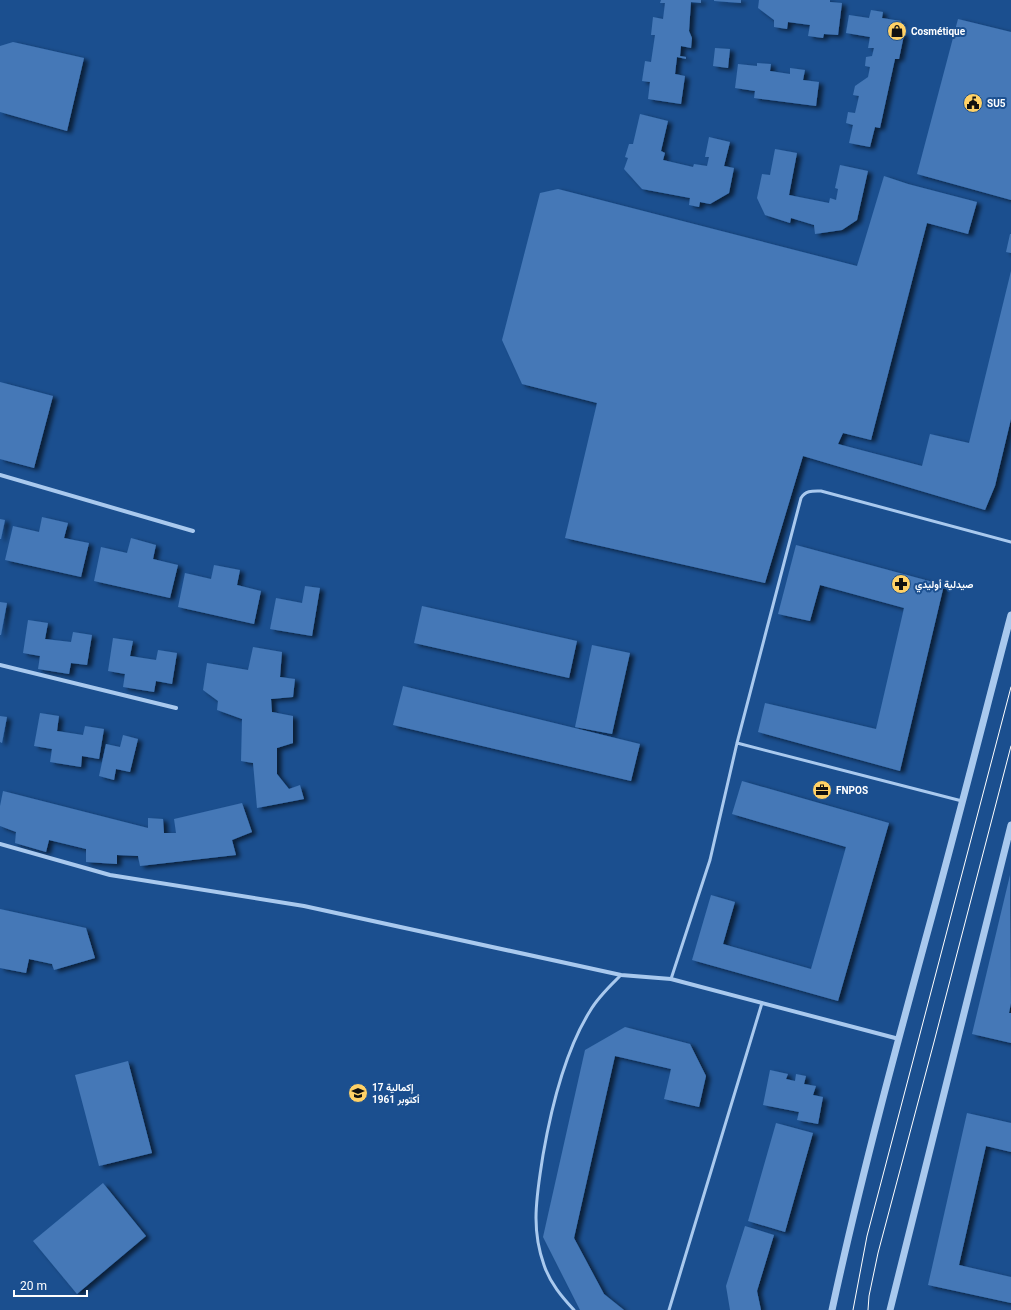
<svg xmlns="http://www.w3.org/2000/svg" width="1011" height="1310" viewBox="0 0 1011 1310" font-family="Roboto,Vazirmatn,sans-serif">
<defs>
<filter id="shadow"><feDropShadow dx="4.5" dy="2.5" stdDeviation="2" flood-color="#0009"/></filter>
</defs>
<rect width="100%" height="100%" fill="#1b4f8f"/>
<path fill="#4478b7" filter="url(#shadow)" d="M 661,0 L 701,0 L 701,3 L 691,2 L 689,31 L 692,38 L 691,48 L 681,46 L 680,56 L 686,57 L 686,59 L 677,57 L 675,74 L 685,76 L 681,104 L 648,99 L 650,82 L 642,81 L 645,61 L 651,62 L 655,35 L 651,35 L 653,17 L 663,19 L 665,3 L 660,3 Z
M 714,0 L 741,0 L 741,3 L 714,1 Z
M 759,0 L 830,0 L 830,2 L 842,3 L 838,35 L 824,34 L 823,38 L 808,36 L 810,25 L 788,22 L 787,29 L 774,27 L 774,20 L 758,8 Z
M 871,10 L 883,12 L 882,18 L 901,21 L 899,31 L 904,35 L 899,59 L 895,59 L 880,128 L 875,127 L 870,147 L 849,143 L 853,125 L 846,123 L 848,112 L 855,113 L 859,96 L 853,95 L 855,86 L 868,77 L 870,67 L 865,66 L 866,57 L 872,56 L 874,48 L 868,48 L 870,37 L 846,33 L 849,15 L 869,18 Z
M 958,19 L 1011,32 L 1011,200 L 917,174 Z
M 13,42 L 84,58 L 67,131 L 0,112 L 0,46 Z
M 715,48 L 730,49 L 728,68 L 713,66 Z
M 757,63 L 771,64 L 770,71 L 790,74 L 790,68 L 805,70 L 803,80 L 819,82 L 816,106 L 754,98 L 755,91 L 735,88 L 738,64 L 757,66 Z
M 640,114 L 668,121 L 661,151 L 665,153 L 663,160 L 693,167 L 694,164 L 707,166 L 709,157 L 705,157 L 709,137 L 730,142 L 724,166 L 734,168 L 729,193 L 710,204 L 700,202 L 699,207 L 689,205 L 690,198 L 642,189 L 624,169 L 628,158 L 625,157 L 629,144 L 633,144 Z
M 775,149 L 797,153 L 789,195 L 829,203 L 830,198 L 836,200 L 838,189 L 835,188 L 840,165 L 868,171 L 857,220 L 842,230 L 815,234 L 814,225 L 791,218 L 790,223 L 765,215 L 757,198 L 762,174 L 770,175 Z
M 884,176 L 908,184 L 977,202 L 968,234 L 927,223 L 871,440 L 843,433 L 838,444 L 922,466 L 930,434 L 969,443 L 1011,271 L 1011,419 L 995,486 L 985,510 L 803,456 L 765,583 L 565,538 L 597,403 L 522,384 L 502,340 L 540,193 L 558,189 L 857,266 Z
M 1010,234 L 1011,234 L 1011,253 L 1006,252 Z
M 0,382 L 53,396 L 34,468 L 0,459 Z
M 42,517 L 68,523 L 64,538 L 89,543 L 81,577 L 5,560 L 13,526 L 39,532 Z
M 0,519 L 5,520 L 1,539 L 0,539 Z
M 131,538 L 156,545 L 153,559 L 178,565 L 170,598 L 94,581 L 101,547 L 127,553 Z
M 796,545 L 944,585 L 900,771 L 758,732 L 765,703 L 876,729 L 904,608 L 820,585 L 810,621 L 778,614 Z
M 214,565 L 240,570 L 237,585 L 261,591 L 254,624 L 178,607 L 185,573 L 211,579 Z
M 305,586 L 320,588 L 312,636 L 270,629 L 276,598 L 302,603 Z
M 0,602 L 7,603 L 1,635 L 0,635 Z
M 422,606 L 577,641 L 569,678 L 414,643 Z
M 28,620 L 48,623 L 45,639 L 71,642 L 73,632 L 92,635 L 87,665 L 71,663 L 69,674 L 38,669 L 40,656 L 23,653 Z
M 113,638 L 133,641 L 130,656 L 156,660 L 158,650 L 177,653 L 172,684 L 156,681 L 154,692 L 123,687 L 125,674 L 108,671 Z
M 592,645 L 630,653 L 612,734 L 575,727 Z
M 253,647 L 282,652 L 280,677 L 295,679 L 293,697 L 271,699 L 272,712 L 293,716 L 293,743 L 277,748 L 277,774 L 289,789 L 300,785 L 304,799 L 257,808 L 253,763 L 241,761 L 242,719 L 217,710 L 218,701 L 203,690 L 207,663 L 248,670 Z
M 403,686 L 640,744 L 631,781 L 393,725 Z
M 40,713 L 59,716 L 57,731 L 83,735 L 85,726 L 104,729 L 99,759 L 82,756 L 81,767 L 50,762 L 52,749 L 34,746 Z
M 0,716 L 7,717 L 2,743 L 0,742 Z
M 123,735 L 138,739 L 130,772 L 116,769 L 114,780 L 99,776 L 106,744 L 120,747 Z
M 742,781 L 889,823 L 838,1001 L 692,960 L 711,895 L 735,902 L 723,944 L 811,969 L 846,847 L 732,814 Z
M 3,791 L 148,828 L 148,818 L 163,819 L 164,833 L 176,833 L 174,819 L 242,803 L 252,832 L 232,840 L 236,855 L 140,866 L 138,856 L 117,855 L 117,864 L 86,862 L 86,849 L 49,840 L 46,852 L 15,843 L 16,832 L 0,826 L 0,806 Z
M 1010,875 L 1011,1003 L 1009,1013 L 1011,1013 L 1011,1043 L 972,1034 Z
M 0,909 L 86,928 L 95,958 L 54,970 L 52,964 L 29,959 L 26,973 L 0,968 Z
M 625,1027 L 690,1044 L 706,1076 L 699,1107 L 664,1099 L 671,1069 L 615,1056 L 574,1238 L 604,1294 L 624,1310 L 580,1310 L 543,1237 L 585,1050 Z
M 128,1061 L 152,1153 L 99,1166 L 75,1075 Z
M 770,1070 L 788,1074 L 786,1079 L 795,1081 L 796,1074 L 806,1076 L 804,1084 L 816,1086 L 813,1095 L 823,1097 L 818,1124 L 797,1120 L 799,1112 L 763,1105 Z
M 967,1113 L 1011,1123 L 1011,1152 L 986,1146 L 959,1265 L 1011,1277 L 1011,1303 L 928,1285 Z
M 776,1123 L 813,1133 L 785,1232 L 748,1221 Z
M 103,1183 L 146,1236 L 77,1294 L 33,1241 Z
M 745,1226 L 774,1235 L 757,1291 L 761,1310 L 730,1310 L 726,1286 Z"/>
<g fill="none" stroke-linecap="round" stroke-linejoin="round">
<path stroke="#a9c9ee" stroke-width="3" d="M 737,743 L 801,498 C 806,490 813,491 821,491 L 1011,542
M 671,979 L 710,860 L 737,743 L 962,801
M 574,1310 C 562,1297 550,1283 544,1265 C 539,1251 536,1233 536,1218 C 536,1196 540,1175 543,1155 C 551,1109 565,1051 590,1011 C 598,997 610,986 621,975
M 669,1310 L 762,1003"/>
<path stroke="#a9c9ee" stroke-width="4" d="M 0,475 L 193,531
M 0,665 L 176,708
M 0,844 L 110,875 L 304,906 L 621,975 L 671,979 L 899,1039"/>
<path stroke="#a9c9ee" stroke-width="7" d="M 832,1310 C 861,1176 897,1044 933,912 C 960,813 985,714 1011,615
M 890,1310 L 1011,825"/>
<path stroke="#fff" stroke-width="1" d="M 853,1310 L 867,1236 L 1011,687
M 868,1310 L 869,1296 L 878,1253 L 934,1042 L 1011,746"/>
</g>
<defs>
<g id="shop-disc" transform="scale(1)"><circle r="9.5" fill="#ffd166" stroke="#1b4f8f"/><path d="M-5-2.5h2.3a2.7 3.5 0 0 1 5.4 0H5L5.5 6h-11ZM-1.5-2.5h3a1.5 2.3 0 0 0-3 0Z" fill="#111"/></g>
<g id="civic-disc" transform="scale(1)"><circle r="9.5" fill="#ffd166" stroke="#1b4f8f"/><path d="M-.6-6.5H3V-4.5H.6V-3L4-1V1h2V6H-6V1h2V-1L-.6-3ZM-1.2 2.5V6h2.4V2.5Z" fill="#111"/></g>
<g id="pharmacy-disc" transform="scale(1)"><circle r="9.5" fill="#ffd166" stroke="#1b4f8f"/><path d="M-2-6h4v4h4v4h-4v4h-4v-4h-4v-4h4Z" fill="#111"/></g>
<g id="office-disc" transform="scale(1)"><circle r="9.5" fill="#ffd166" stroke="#1b4f8f"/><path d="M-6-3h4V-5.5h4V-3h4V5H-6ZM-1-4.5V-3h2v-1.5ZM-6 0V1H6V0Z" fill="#111"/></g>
<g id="school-disc" transform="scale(1)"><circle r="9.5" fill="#ffd166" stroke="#1b4f8f"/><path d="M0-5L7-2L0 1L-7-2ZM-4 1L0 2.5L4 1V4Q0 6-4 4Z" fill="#111"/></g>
</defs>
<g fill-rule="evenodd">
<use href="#shop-disc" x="897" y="31"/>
<use href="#civic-disc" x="973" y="103"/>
<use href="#pharmacy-disc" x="901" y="584"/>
<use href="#office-disc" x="822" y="790"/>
<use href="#school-disc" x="358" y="1093"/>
</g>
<g text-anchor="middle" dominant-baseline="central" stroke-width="4" stroke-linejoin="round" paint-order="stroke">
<g font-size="10" font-weight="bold" fill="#fff" stroke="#1b4f8f" text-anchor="start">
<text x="911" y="31">Cosmétique</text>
<text x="987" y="103">SU5</text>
<text x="915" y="584">صيدلية أوليدي</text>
<text x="836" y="790">FNPOS</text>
<text x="372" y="1087">إكمالية 17<tspan x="372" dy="12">أكتوبر 1961</tspan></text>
</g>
</g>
<path d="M14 1290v6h73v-6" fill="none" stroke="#ffffff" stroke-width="2"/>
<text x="20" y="1290" font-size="12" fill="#ffffff" stroke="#1b4f8f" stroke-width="3" paint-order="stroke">20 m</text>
</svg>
